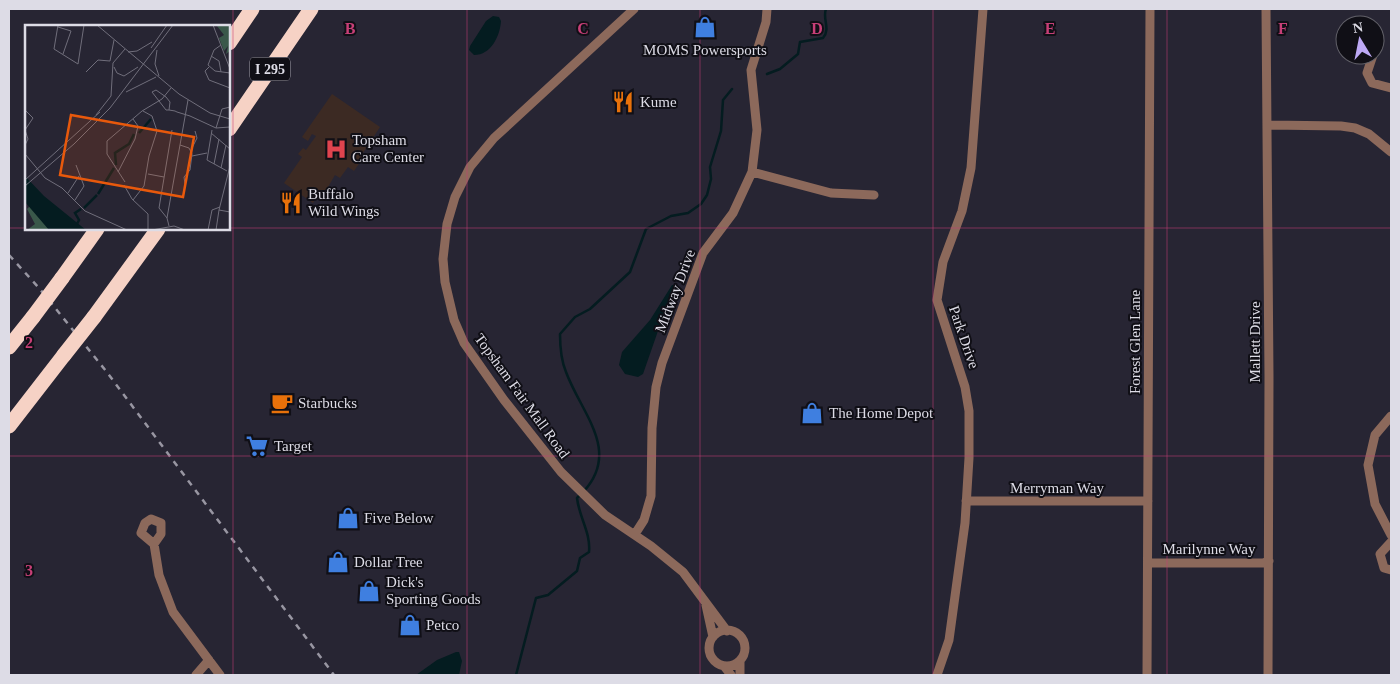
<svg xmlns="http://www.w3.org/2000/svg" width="1400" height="684" viewBox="0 0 1400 684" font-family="Georgia,serif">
<rect width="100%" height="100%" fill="#272533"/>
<path fill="#3c2a23" d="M 332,94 L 380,127 L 361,156 L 363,158 L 354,171 L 348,167 L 340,178 L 335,175 L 324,194 L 320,192 L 313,203 L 284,183 L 302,157 L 298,154 L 303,148 L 306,150 L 316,136 L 312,134 L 308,141 L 302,137 Z"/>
<path fill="#041c20" d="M 493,16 L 499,17 L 501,21 C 500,36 491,55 474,55 L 469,50 L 470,46 L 486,21 Z
M 672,285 L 674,285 L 643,374 L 638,377 L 625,374 L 619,365 L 622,352 L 650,320 Z
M 456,652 L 459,652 L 462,661 L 459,675 L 416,675 L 437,660 Z"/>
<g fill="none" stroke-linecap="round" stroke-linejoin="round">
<path stroke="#041c20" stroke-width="2.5" d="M 767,74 L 780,69 L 798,54 L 800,42 L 823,38 C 831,29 822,18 826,9
M 584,491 C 621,450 581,413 566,372 C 561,360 560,348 560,334 L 575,317 L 590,309 L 630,272 L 646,229 L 671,216 L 688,213 L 701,204 L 707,195 L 711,179 L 710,167 L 721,131 L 723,100 L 732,89
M 516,675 L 536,598 L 548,595 L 577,571 L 580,558 L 589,552 C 591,533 579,517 577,498 L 580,495"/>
<path stroke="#8c695b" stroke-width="9" d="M 634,9 L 494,138 L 470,167 L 455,197 L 447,224 L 443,259 L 445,282 L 454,320 L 464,343 L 504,400 L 561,472 L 605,515 L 651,546 L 683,572 L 727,631
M 1266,9 L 1269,377 L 1268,675
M 1375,48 L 1376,46
M 1373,55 L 1367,73 L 1372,83 L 1391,88
M 1267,125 L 1341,126 L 1355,128 L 1369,134 L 1391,152
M 752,172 L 831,193 L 874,195
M 1391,416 L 1375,435 L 1368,465 L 1375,504 L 1391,535
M 966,501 L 1148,501
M 635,534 L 644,520 L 651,496 L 652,428 L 656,387 L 662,363 L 703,253 L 733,213 L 752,172 L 757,130 L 751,70 L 766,22 L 767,9
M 1391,542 L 1380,554 L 1384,568 L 1391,570
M 154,544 L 161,534 L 161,523 L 151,519 L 145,523 L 141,533 L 154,544 L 159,575 L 173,612 L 220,675
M 1149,563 L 1263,563 L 1269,561
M 706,605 L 713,637
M709 648a18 18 0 1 1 36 0a18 18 0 1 1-36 0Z
M 740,661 L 740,675
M 724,666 L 731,675
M 196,675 L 209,660
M 937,675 L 949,640 L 965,523 L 969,458 L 969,411 L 965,387 L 937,300 L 943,262 L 962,211 L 971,168 L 983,9
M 1147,675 L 1150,9"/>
<path stroke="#f6d2c5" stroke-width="15" d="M 229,43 L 252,9
M 229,129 L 311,9
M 62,278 L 97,229
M 94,317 L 158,229
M 9,347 L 33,317
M 9,426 L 64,355"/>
<path stroke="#9896a2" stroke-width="2.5" stroke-dasharray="6 6" stroke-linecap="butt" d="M 9,255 L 39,288 L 106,371 L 334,675"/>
<path stroke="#f6d2c5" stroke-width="15" d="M 33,317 L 62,278
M 64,355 L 94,317"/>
</g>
<path fill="none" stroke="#c73f77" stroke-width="1" stroke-opacity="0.55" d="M 233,9 L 233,675M 467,9 L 467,675M 700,9 L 700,675M 933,9 L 933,675M 1167,9 L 1167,675M 9,228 L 26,228M 229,228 L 1391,228M 9,456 L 1391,456"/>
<defs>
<g id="shop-bare" transform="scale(1.725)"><path d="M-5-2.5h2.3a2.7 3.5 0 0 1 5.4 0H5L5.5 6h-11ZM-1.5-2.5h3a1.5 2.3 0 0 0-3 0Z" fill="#3f7fe0" stroke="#100f16" stroke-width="2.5" paint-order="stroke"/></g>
<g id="restaurant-bare" transform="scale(1.725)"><path d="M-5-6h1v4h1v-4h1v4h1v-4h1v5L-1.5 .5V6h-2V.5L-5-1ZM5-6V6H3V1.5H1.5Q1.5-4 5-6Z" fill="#e8710a" stroke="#100f16" stroke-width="2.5" paint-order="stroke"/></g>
<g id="hospital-bare" transform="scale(1.725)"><path d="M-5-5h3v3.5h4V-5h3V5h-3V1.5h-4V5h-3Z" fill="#e0444e" stroke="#100f16" stroke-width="2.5" paint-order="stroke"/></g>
<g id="cafe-bare" transform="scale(1.725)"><path d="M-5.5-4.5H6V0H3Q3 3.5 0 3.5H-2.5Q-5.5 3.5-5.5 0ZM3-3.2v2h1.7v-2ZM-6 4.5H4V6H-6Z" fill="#e8710a" stroke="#100f16" stroke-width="2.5" paint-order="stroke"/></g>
<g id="supermarket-bare" transform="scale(1.725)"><path d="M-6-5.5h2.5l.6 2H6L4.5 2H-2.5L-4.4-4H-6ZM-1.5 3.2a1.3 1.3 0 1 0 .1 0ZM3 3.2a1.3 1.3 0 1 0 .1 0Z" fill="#3f7fe0" stroke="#100f16" stroke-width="2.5" paint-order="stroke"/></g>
</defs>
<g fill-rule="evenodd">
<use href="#shop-bare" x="705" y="27"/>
<use href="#restaurant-bare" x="623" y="102"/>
<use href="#hospital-bare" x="336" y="149"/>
<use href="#restaurant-bare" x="291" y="203"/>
<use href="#cafe-bare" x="282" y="403"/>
<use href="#shop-bare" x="812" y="413"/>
<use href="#supermarket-bare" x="257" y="446"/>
<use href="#shop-bare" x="348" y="518"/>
<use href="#shop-bare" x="338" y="562"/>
<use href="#shop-bare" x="369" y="591"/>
<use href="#shop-bare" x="410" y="625"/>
</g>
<g text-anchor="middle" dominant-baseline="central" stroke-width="4" stroke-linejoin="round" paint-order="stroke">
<rect fill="#100f16" stroke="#a09ea8" stroke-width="1" x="250" y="57.5" width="40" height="23" rx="4"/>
<g font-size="14" font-weight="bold" fill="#dddce6">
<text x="270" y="69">I 295</text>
</g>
<g font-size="15" fill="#dddce6" stroke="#100f16" text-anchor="start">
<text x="705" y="50" text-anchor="middle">MOMS Powersports</text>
<text x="640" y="102">Kume</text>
<text x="352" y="140">Topsham<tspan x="352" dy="17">Care Center</tspan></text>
<text x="308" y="194">Buffalo<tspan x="308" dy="17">Wild Wings</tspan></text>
<text x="298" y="403">Starbucks</text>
<text x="829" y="413">The Home Depot</text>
<text x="274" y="446">Target</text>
<text x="364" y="518">Five Below</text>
<text x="354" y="562">Dollar Tree</text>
<text x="386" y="582">Dick's<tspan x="386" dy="17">Sporting Goods</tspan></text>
<text x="426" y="625">Petco</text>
</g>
<g font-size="15" fill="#dddce6" stroke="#100f16">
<text transform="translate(675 291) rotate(-69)">Midway Drive</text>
<text transform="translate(964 337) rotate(71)">Park Drive</text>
<text transform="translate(1135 342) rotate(-90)">Forest Glen Lane</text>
<text transform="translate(1255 342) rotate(-90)">Mallett Drive</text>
<text transform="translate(522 396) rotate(54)">Topsham Fair Mall Road</text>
<text x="1057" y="488">Merryman Way</text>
<text x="1209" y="549">Marilynne Way</text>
</g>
</g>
<g transform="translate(25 25)">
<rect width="205" height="205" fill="#272533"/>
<path d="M 205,0 L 205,26 L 201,29 L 203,21 L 199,26 L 194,13 L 199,10 L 192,1 ZM 5,181 L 12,186 L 24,205 L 2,205 L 10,199 L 2,184 Z" fill="#3a584a"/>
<path d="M 0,151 L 19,171 L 61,205 L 24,205 L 0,177 Z" fill="#041c20"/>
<path fill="none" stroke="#041c20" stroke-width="2.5" d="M 114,108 L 126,94M 91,140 L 90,128 L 104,119 L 109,109M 73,169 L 89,143M 59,183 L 72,170M 52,199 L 54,195 L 50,188 L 56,184"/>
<path fill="none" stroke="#706e7b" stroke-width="1" d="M 33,0 L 29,24 L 53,39 L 59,0M 72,0 L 154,69 L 185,88 L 205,94M 188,0 L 205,44M 33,2 L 46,6 L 38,29M 196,20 L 189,25 L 183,40 L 190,46 L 205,48M 126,23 L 142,0M 132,25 L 130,39 L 134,51M 103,27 L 112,26 L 127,17M 186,31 L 194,36 L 196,47M 89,42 L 92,48 L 99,51 L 113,42M 184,42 L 180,46 L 184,55 L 205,63M 61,47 L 73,35 L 85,36 L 89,15M 101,67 L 131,52M 0,85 L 8,93 L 0,105M 144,85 L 145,77 L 141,72 L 131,65 L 127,67 L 141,85 L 144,85 L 150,86 L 152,87 L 165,91 L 191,103 L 205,102M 71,90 L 86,71 L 88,38 L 100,24M 191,103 L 197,84 L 205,82M 0,105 L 3,114 L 0,120M 187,105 L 182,135 L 202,146M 186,108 L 205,124M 155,120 L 164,123 L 167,129 L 165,145 L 159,152 L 160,159M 166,125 L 172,113 L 170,106M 0,129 L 20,153 L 37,163 L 60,186 L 102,205M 167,131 L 182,128M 189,139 L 194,114M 196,143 L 201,120M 93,147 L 110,114 L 113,101 L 108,94M 123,149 L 139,152M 0,155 L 75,87M 100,157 L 82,129 L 82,116 L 117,86 L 137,74 L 146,63M 99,160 L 107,174 L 123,189 L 123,205M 0,161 L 49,119 L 85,83 L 148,0M 43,168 L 54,151M 50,175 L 59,161 L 51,140M 108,175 L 119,161 L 124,131 L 132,106 L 127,91 L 118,86M 194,185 L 205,141M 142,193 L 134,183 L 147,105M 144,201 L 142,193 L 163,75M 127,205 L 149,201 L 160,205M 183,205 L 187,185 L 195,182M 191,205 L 194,185 L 205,187"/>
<path fill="#e8590c" fill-opacity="0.15" stroke="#e8590c" stroke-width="2.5" d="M 46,90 L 169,112 L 158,172 L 35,150 Z"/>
<rect width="205" height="205" fill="none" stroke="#dddce6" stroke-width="2.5"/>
</g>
<g font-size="16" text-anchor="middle" font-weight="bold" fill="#c73f77" stroke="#100f16" stroke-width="4" stroke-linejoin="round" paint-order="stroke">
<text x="350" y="34">B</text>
<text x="583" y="34">C</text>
<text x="817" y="34">D</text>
<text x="1050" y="34">E</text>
<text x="1283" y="34">F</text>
<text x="29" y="348">2</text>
<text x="29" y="576">3</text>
</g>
<rect width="1400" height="684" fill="none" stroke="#dddce6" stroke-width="20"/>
<g transform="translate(1360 40) rotate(350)"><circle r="24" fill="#100f16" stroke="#626169"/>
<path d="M0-4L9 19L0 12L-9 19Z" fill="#bda9f5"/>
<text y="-8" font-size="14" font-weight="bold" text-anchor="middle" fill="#dddce6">N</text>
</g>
</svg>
